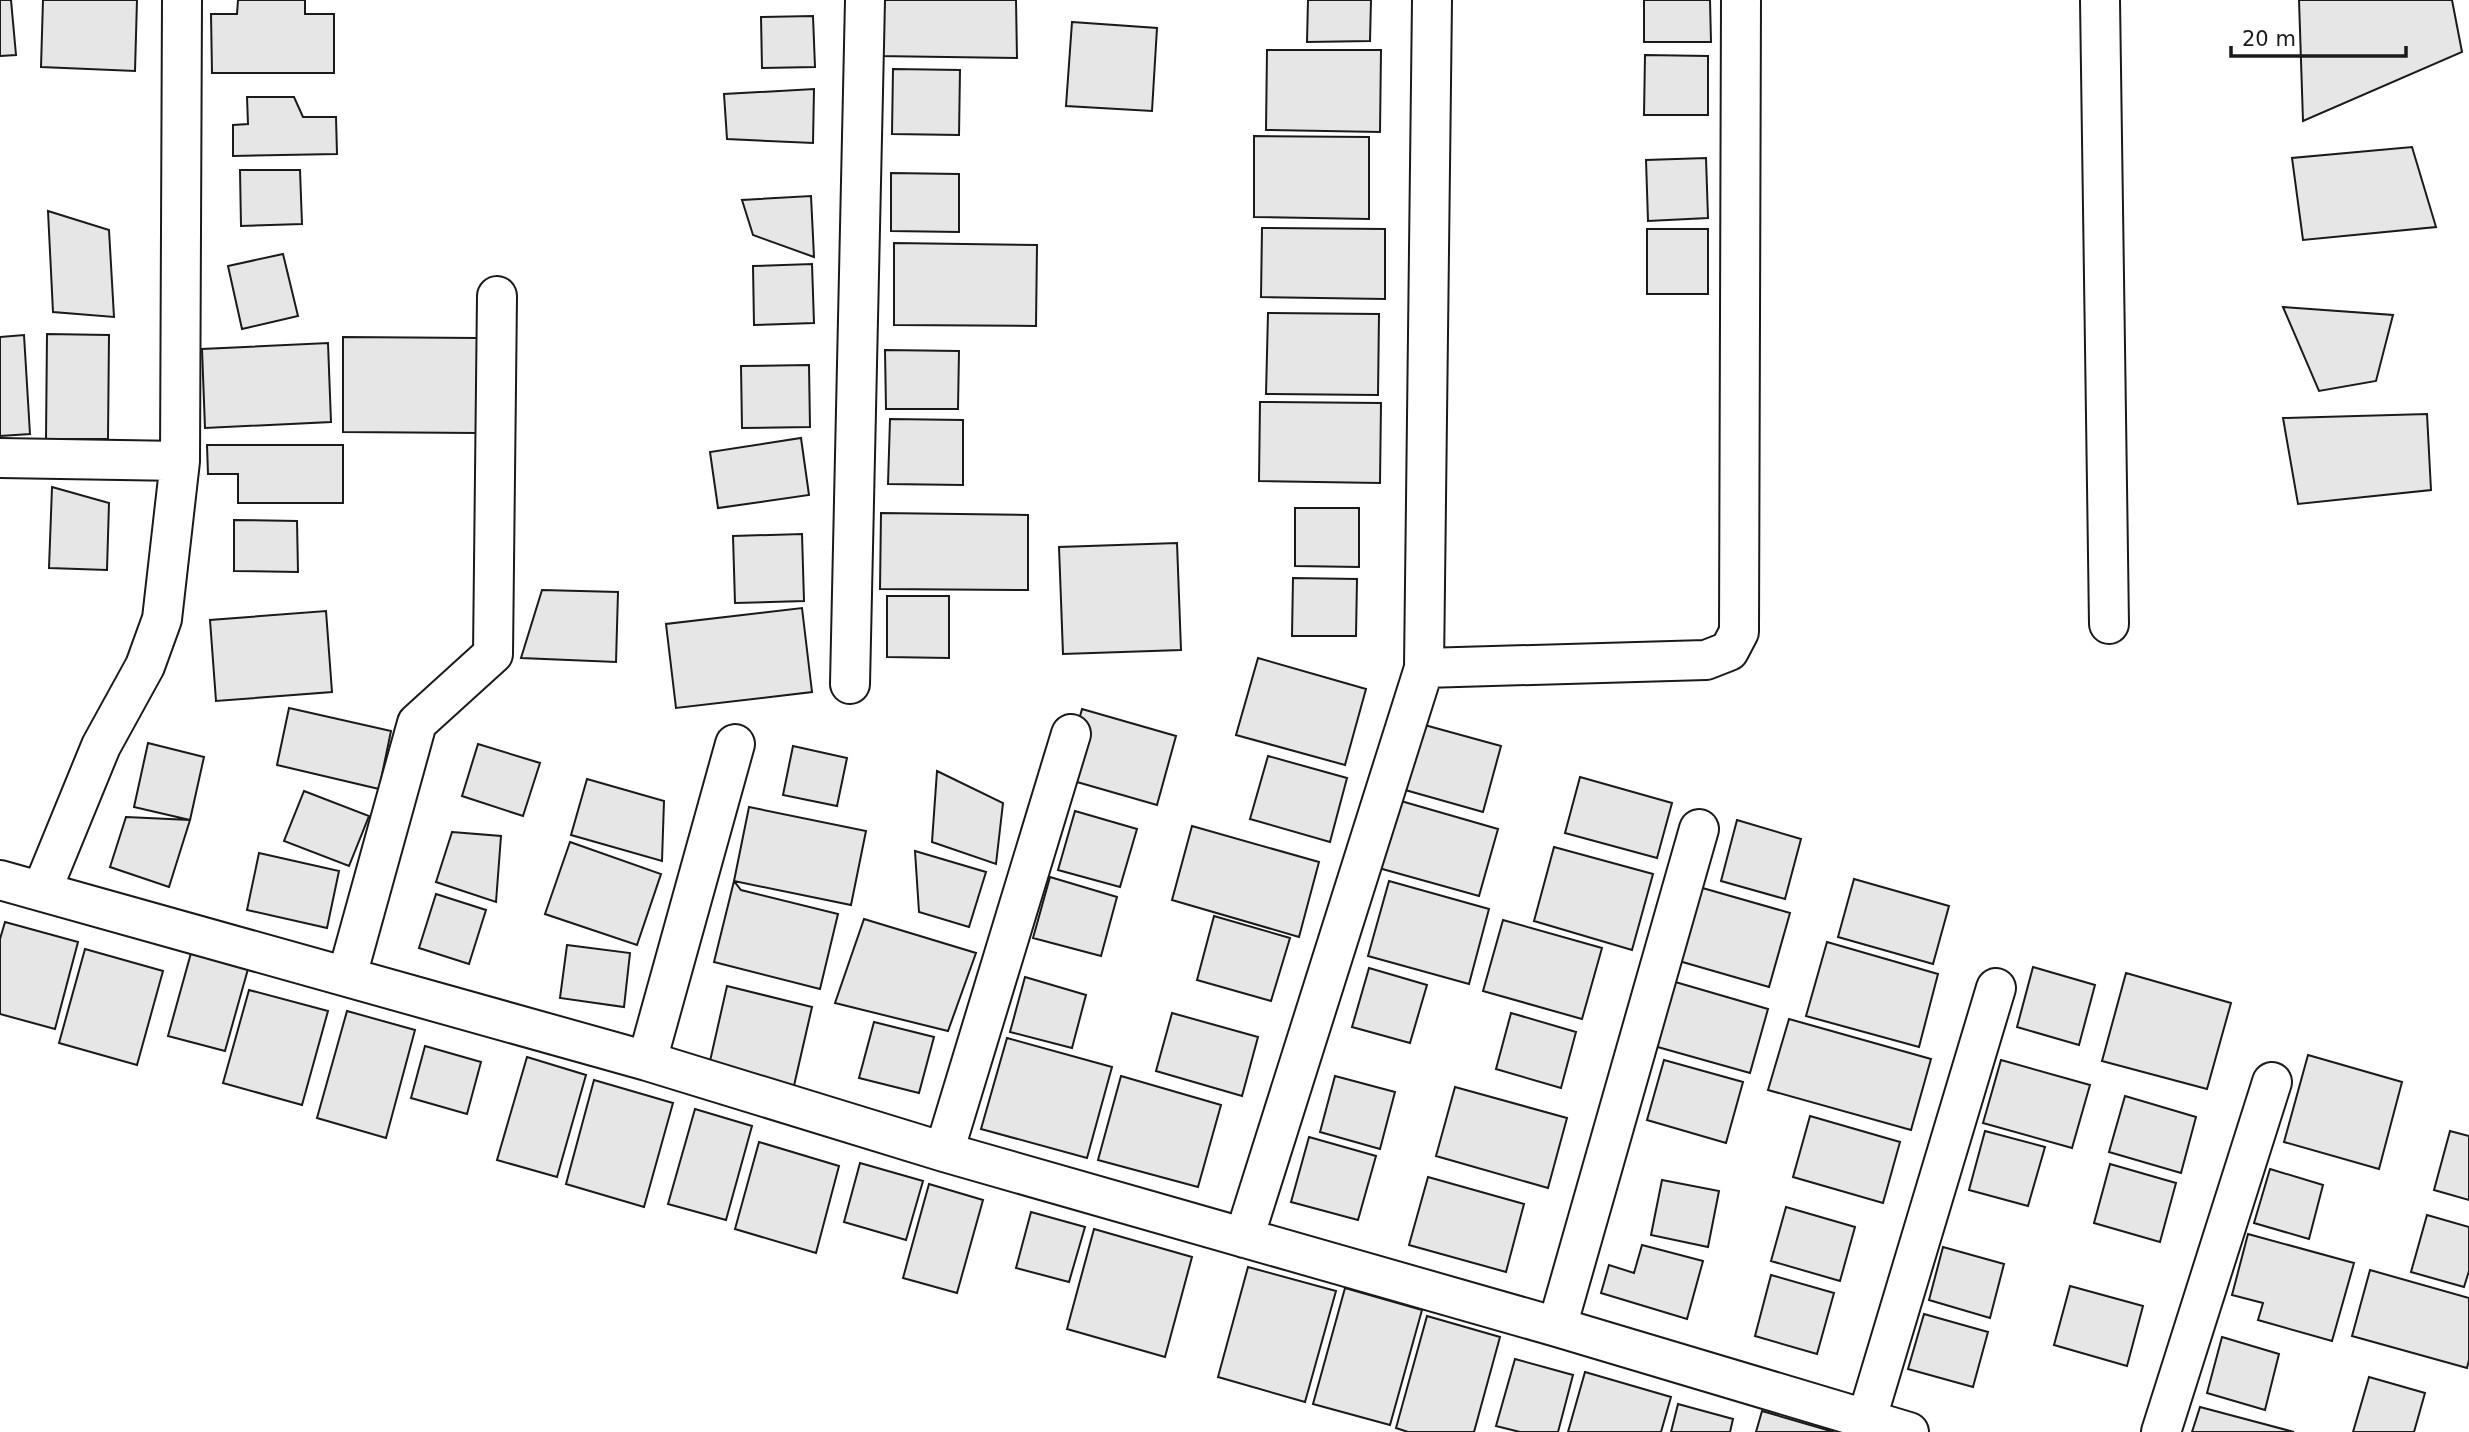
<svg xmlns="http://www.w3.org/2000/svg" width="2469" height="1432" viewBox="0 0 2469 1432" font-family="'DejaVu Sans',sans-serif">
<rect width="100%" height="100%" fill="#fff"/>
<path fill="#e6e6e6" stroke="#1a1a1a" stroke-width="2" d="M 0,0 L 11,0 L 16,55 L 0,56 Z
M 43,0 L 137,0 L 135,71 L 41,67 Z
M 238,0 L 305,0 L 305,14 L 334,14 L 334,73 L 212,73 L 211,14 L 237,14 Z
M 876,0 L 1016,0 L 1017,58 L 876,56 Z
M 1308,0 L 1371,0 L 1370,41 L 1307,42 Z
M 1644,0 L 1710,0 L 1711,42 L 1644,42 Z
M 2299,0 L 2452,0 L 2462,52 L 2303,121 Z
M 813,16 L 815,67 L 762,68 L 761,17 Z
M 1072,22 L 1157,28 L 1152,111 L 1066,106 Z
M 1267,50 L 1381,50 L 1380,132 L 1266,130 Z
M 1645,55 L 1708,56 L 1708,115 L 1644,115 Z
M 893,69 L 960,70 L 959,135 L 892,134 Z
M 814,89 L 813,143 L 727,139 L 724,94 Z
M 247,97 L 294,97 L 303,117 L 336,117 L 337,154 L 233,156 L 233,125 L 248,124 Z
M 1254,136 L 1369,137 L 1369,219 L 1254,217 Z
M 2412,147 L 2436,227 L 2303,240 L 2292,158 Z
M 1706,158 L 1708,218 L 1648,221 L 1646,160 Z
M 240,170 L 300,170 L 302,224 L 241,226 Z
M 891,173 L 959,174 L 959,232 L 891,231 Z
M 811,196 L 814,257 L 753,235 L 742,200 Z
M 48,211 L 109,230 L 114,317 L 53,312 Z
M 1262,228 L 1385,229 L 1385,299 L 1261,297 Z
M 1647,229 L 1708,229 L 1708,294 L 1647,294 Z
M 894,243 L 1037,245 L 1036,326 L 894,325 Z
M 283,254 L 298,316 L 242,329 L 228,266 Z
M 812,264 L 814,323 L 754,325 L 753,266 Z
M 2283,307 L 2393,315 L 2376,381 L 2319,391 Z
M 1268,313 L 1379,314 L 1378,395 L 1266,394 Z
M 47,334 L 109,335 L 108,439 L 46,439 Z
M 24,335 L 30,434 L 0,436 L 0,337 Z
M 343,337 L 478,338 L 477,433 L 343,432 Z
M 328,343 L 331,422 L 205,428 L 202,349 Z
M 885,350 L 959,351 L 958,409 L 886,409 Z
M 809,365 L 810,427 L 742,428 L 741,366 Z
M 1260,402 L 1381,403 L 1380,483 L 1259,481 Z
M 2427,414 L 2431,490 L 2298,504 L 2283,418 Z
M 890,419 L 963,420 L 963,485 L 888,484 Z
M 801,438 L 809,495 L 718,508 L 710,452 Z
M 207,445 L 343,445 L 343,503 L 238,503 L 238,474 L 208,474 Z
M 52,487 L 109,503 L 107,570 L 49,568 Z
M 1295,508 L 1359,508 L 1359,567 L 1295,566 Z
M 881,513 L 1028,515 L 1028,590 L 880,589 Z
M 234,520 L 297,521 L 298,572 L 234,571 Z
M 802,534 L 804,601 L 735,603 L 733,536 Z
M 1177,543 L 1181,650 L 1063,654 L 1059,547 Z
M 1293,578 L 1357,579 L 1356,636 L 1292,636 Z
M 542,590 L 618,592 L 616,662 L 521,658 Z
M 887,596 L 949,596 L 949,658 L 887,657 Z
M 802,608 L 812,692 L 676,708 L 666,624 Z
M 326,611 L 332,692 L 216,701 L 210,620 Z
M 1258,658 L 1366,689 L 1345,765 L 1236,735 Z
M 289,708 L 391,731 L 379,789 L 277,765 Z
M 1082,709 L 1176,736 L 1157,805 L 1063,778 Z
M 1410,721 L 1501,746 L 1483,812 L 1391,786 Z
M 148,743 L 204,757 L 190,820 L 134,807 Z
M 478,744 L 540,763 L 523,816 L 462,796 Z
M 793,746 L 847,758 L 837,806 L 783,795 Z
M 1268,756 L 1347,778 L 1330,842 L 1250,819 Z
M 937,771 L 1003,803 L 996,864 L 932,842 Z
M 1580,777 L 1672,803 L 1657,858 L 1565,833 Z
M 587,779 L 664,801 L 662,861 L 571,835 Z
M 304,791 L 369,816 L 349,866 L 284,841 Z
M 1387,797 L 1498,829 L 1479,896 L 1368,865 Z
M 749,807 L 866,831 L 851,905 L 734,881 Z
M 1075,811 L 1137,829 L 1120,887 L 1058,870 Z
M 126,817 L 190,820 L 169,887 L 110,867 Z
M 1737,820 L 1801,839 L 1785,899 L 1721,881 Z
M 1192,826 L 1319,862 L 1299,937 L 1172,900 Z
M 452,832 L 501,836 L 496,902 L 436,882 Z
M 570,842 L 661,874 L 637,945 L 545,914 Z
M 1554,847 L 1653,874 L 1632,950 L 1534,921 Z
M 915,851 L 986,872 L 969,927 L 919,912 Z
M 259,853 L 339,871 L 327,928 L 247,910 Z
M 1050,877 L 1117,897 L 1101,956 L 1033,938 Z
M 1854,879 L 1949,906 L 1933,964 L 1838,937 Z
M 734,881 L 741,890 L 838,914 L 820,989 L 714,962 Z
M 1389,881 L 1489,909 L 1469,984 L 1368,956 Z
M 1699,887 L 1790,913 L 1769,987 L 1679,961 Z
M 436,894 L 486,910 L 469,964 L 419,948 Z
M 1214,916 L 1290,938 L 1271,1001 L 1197,980 Z
M 864,919 L 976,953 L 948,1031 L 835,1003 Z
M 1503,920 L 1602,948 L 1582,1019 L 1483,991 Z
M 5,922 L 78,942 L 55,1029 L 0,1014 L 0,939 Z
M 1827,942 L 1938,974 L 1919,1047 L 1806,1016 Z
M 567,945 L 630,953 L 624,1007 L 560,998 Z
M 85,949 L 163,971 L 137,1065 L 59,1043 Z
M 191,953 L 248,969 L 225,1051 L 168,1036 Z
M 2033,967 L 2095,985 L 2079,1045 L 2017,1027 Z
M 1369,968 L 1427,985 L 1410,1043 L 1352,1027 Z
M 2126,973 L 2231,1003 L 2207,1089 L 2102,1061 Z
M 1025,977 L 1086,995 L 1072,1048 L 1010,1032 Z
M 1665,979 L 1768,1009 L 1750,1073 L 1647,1044 Z
M 727,986 L 812,1007 L 793,1090 L 708,1070 Z
M 249,990 L 328,1011 L 302,1105 L 223,1083 Z
M 347,1011 L 415,1030 L 386,1138 L 317,1118 Z
M 1172,1013 L 1258,1037 L 1242,1096 L 1156,1071 Z
M 1511,1013 L 1576,1032 L 1561,1088 L 1496,1069 Z
M 1789,1019 L 1931,1059 L 1911,1130 L 1768,1090 Z
M 874,1022 L 934,1037 L 919,1093 L 859,1078 Z
M 1007,1038 L 1112,1067 L 1087,1158 L 981,1129 Z
M 425,1046 L 481,1062 L 467,1114 L 411,1098 Z
M 2308,1055 L 2402,1082 L 2379,1169 L 2284,1142 Z
M 527,1057 L 586,1075 L 557,1177 L 497,1160 Z
M 1664,1060 L 1743,1082 L 1726,1143 L 1647,1120 Z
M 2001,1060 L 2090,1085 L 2072,1148 L 1983,1123 Z
M 1121,1076 L 1221,1105 L 1198,1187 L 1098,1160 Z
M 1335,1076 L 1395,1092 L 1380,1149 L 1320,1132 Z
M 594,1080 L 673,1103 L 644,1207 L 566,1184 Z
M 1455,1087 L 1567,1118 L 1548,1188 L 1436,1156 Z
M 2125,1096 L 2196,1117 L 2181,1173 L 2109,1152 Z
M 695,1109 L 752,1126 L 726,1220 L 668,1204 Z
M 1810,1116 L 1900,1142 L 1883,1203 L 1793,1177 Z
M 1985,1131 L 2045,1147 L 2028,1206 L 1969,1190 Z
M 2450,1131 L 2469,1136 L 2469,1200 L 2434,1190 Z
M 1309,1137 L 1376,1156 L 1358,1220 L 1291,1202 Z
M 759,1142 L 839,1166 L 816,1253 L 735,1229 Z
M 860,1163 L 923,1181 L 906,1240 L 844,1222 Z
M 2110,1164 L 2176,1183 L 2160,1242 L 2094,1223 Z
M 2270,1169 L 2323,1185 L 2309,1239 L 2254,1223 Z
M 1428,1177 L 1524,1204 L 1506,1272 L 1409,1245 Z
M 1662,1180 L 1719,1191 L 1708,1247 L 1651,1235 Z
M 929,1184 L 983,1200 L 957,1293 L 903,1278 Z
M 1786,1207 L 1855,1227 L 1840,1281 L 1771,1261 Z
M 1031,1212 L 1085,1227 L 1069,1282 L 1016,1268 Z
M 2427,1215 L 2469,1227 L 2469,1271 L 2464,1287 L 2411,1272 Z
M 1094,1229 L 1192,1257 L 1165,1357 L 1067,1329 Z
M 2248,1234 L 2354,1263 L 2332,1341 L 2258,1320 L 2263,1303 L 2232,1295 Z
M 1642,1245 L 1703,1261 L 1687,1319 L 1601,1293 L 1609,1265 L 1634,1273 Z
M 1943,1247 L 2004,1264 L 1990,1318 L 1929,1300 Z
M 1248,1267 L 1336,1291 L 1305,1402 L 1218,1377 Z
M 2370,1270 L 2469,1298 L 2469,1360 L 2467,1368 L 2352,1336 Z
M 1771,1275 L 1834,1293 L 1817,1354 L 1755,1336 Z
M 2070,1286 L 2143,1306 L 2127,1366 L 2054,1345 Z
M 1345,1288 L 1422,1310 L 1390,1425 L 1313,1404 Z
M 1924,1314 L 1988,1332 L 1973,1387 L 1908,1369 Z
M 1427,1316 L 1500,1337 L 1474,1432 L 1408,1432 L 1396,1428 Z
M 2222,1337 L 2279,1354 L 2265,1410 L 2207,1393 Z
M 1515,1359 L 1573,1375 L 1558,1432 L 1520,1432 L 1496,1426 Z
M 1585,1372 L 1671,1397 L 1661,1432 L 1568,1432 Z
M 2369,1377 L 2425,1393 L 2414,1432 L 2353,1432 Z
M 1678,1404 L 1733,1419 L 1730,1432 L 1671,1432 Z
M 2200,1407 L 2294,1432 L 2192,1432 Z
M 1762,1411 L 1834,1432 L 1756,1432 Z"/>
<g fill="none" stroke-linecap="round" stroke-linejoin="round">
<g stroke="#1a1a1a" stroke-width="42">
<path id="street" d="M 2100,0 L 2109,624
M 0,458 L 180,461
M 1424,668 L 1706,660 L 1729,651 L 1739,632 L 1741,0
M 850,684 L 865,0
M 0,880 L 647,1061 L 944,1152 L 1557,1327 L 1909,1432
M 42,890 L 101,746 L 145,666 L 162,619 L 180,461 L 182,0
M 347,976 L 417,723 L 493,654 L 497,296
M 647,1061 L 735,744
M 944,1152 L 1071,734
M 1244,1238 L 1424,668 L 1432,0
M 1557,1327 L 1699,829
M 1867,1418 L 1996,988
M 2161,1432 L 2272,1082"/>
</g>
<use href="#street" stroke="#fff" stroke-width="38"/>
</g>
<path d="M2231 46v10h175v-10" fill="none" stroke="#1a1a1a" stroke-width="3.5"/>
<text x="2242" y="46" font-size="21" fill="#1a1a1a" stroke="#ffffff" stroke-width="5" paint-order="stroke">20 m</text>
</svg>
